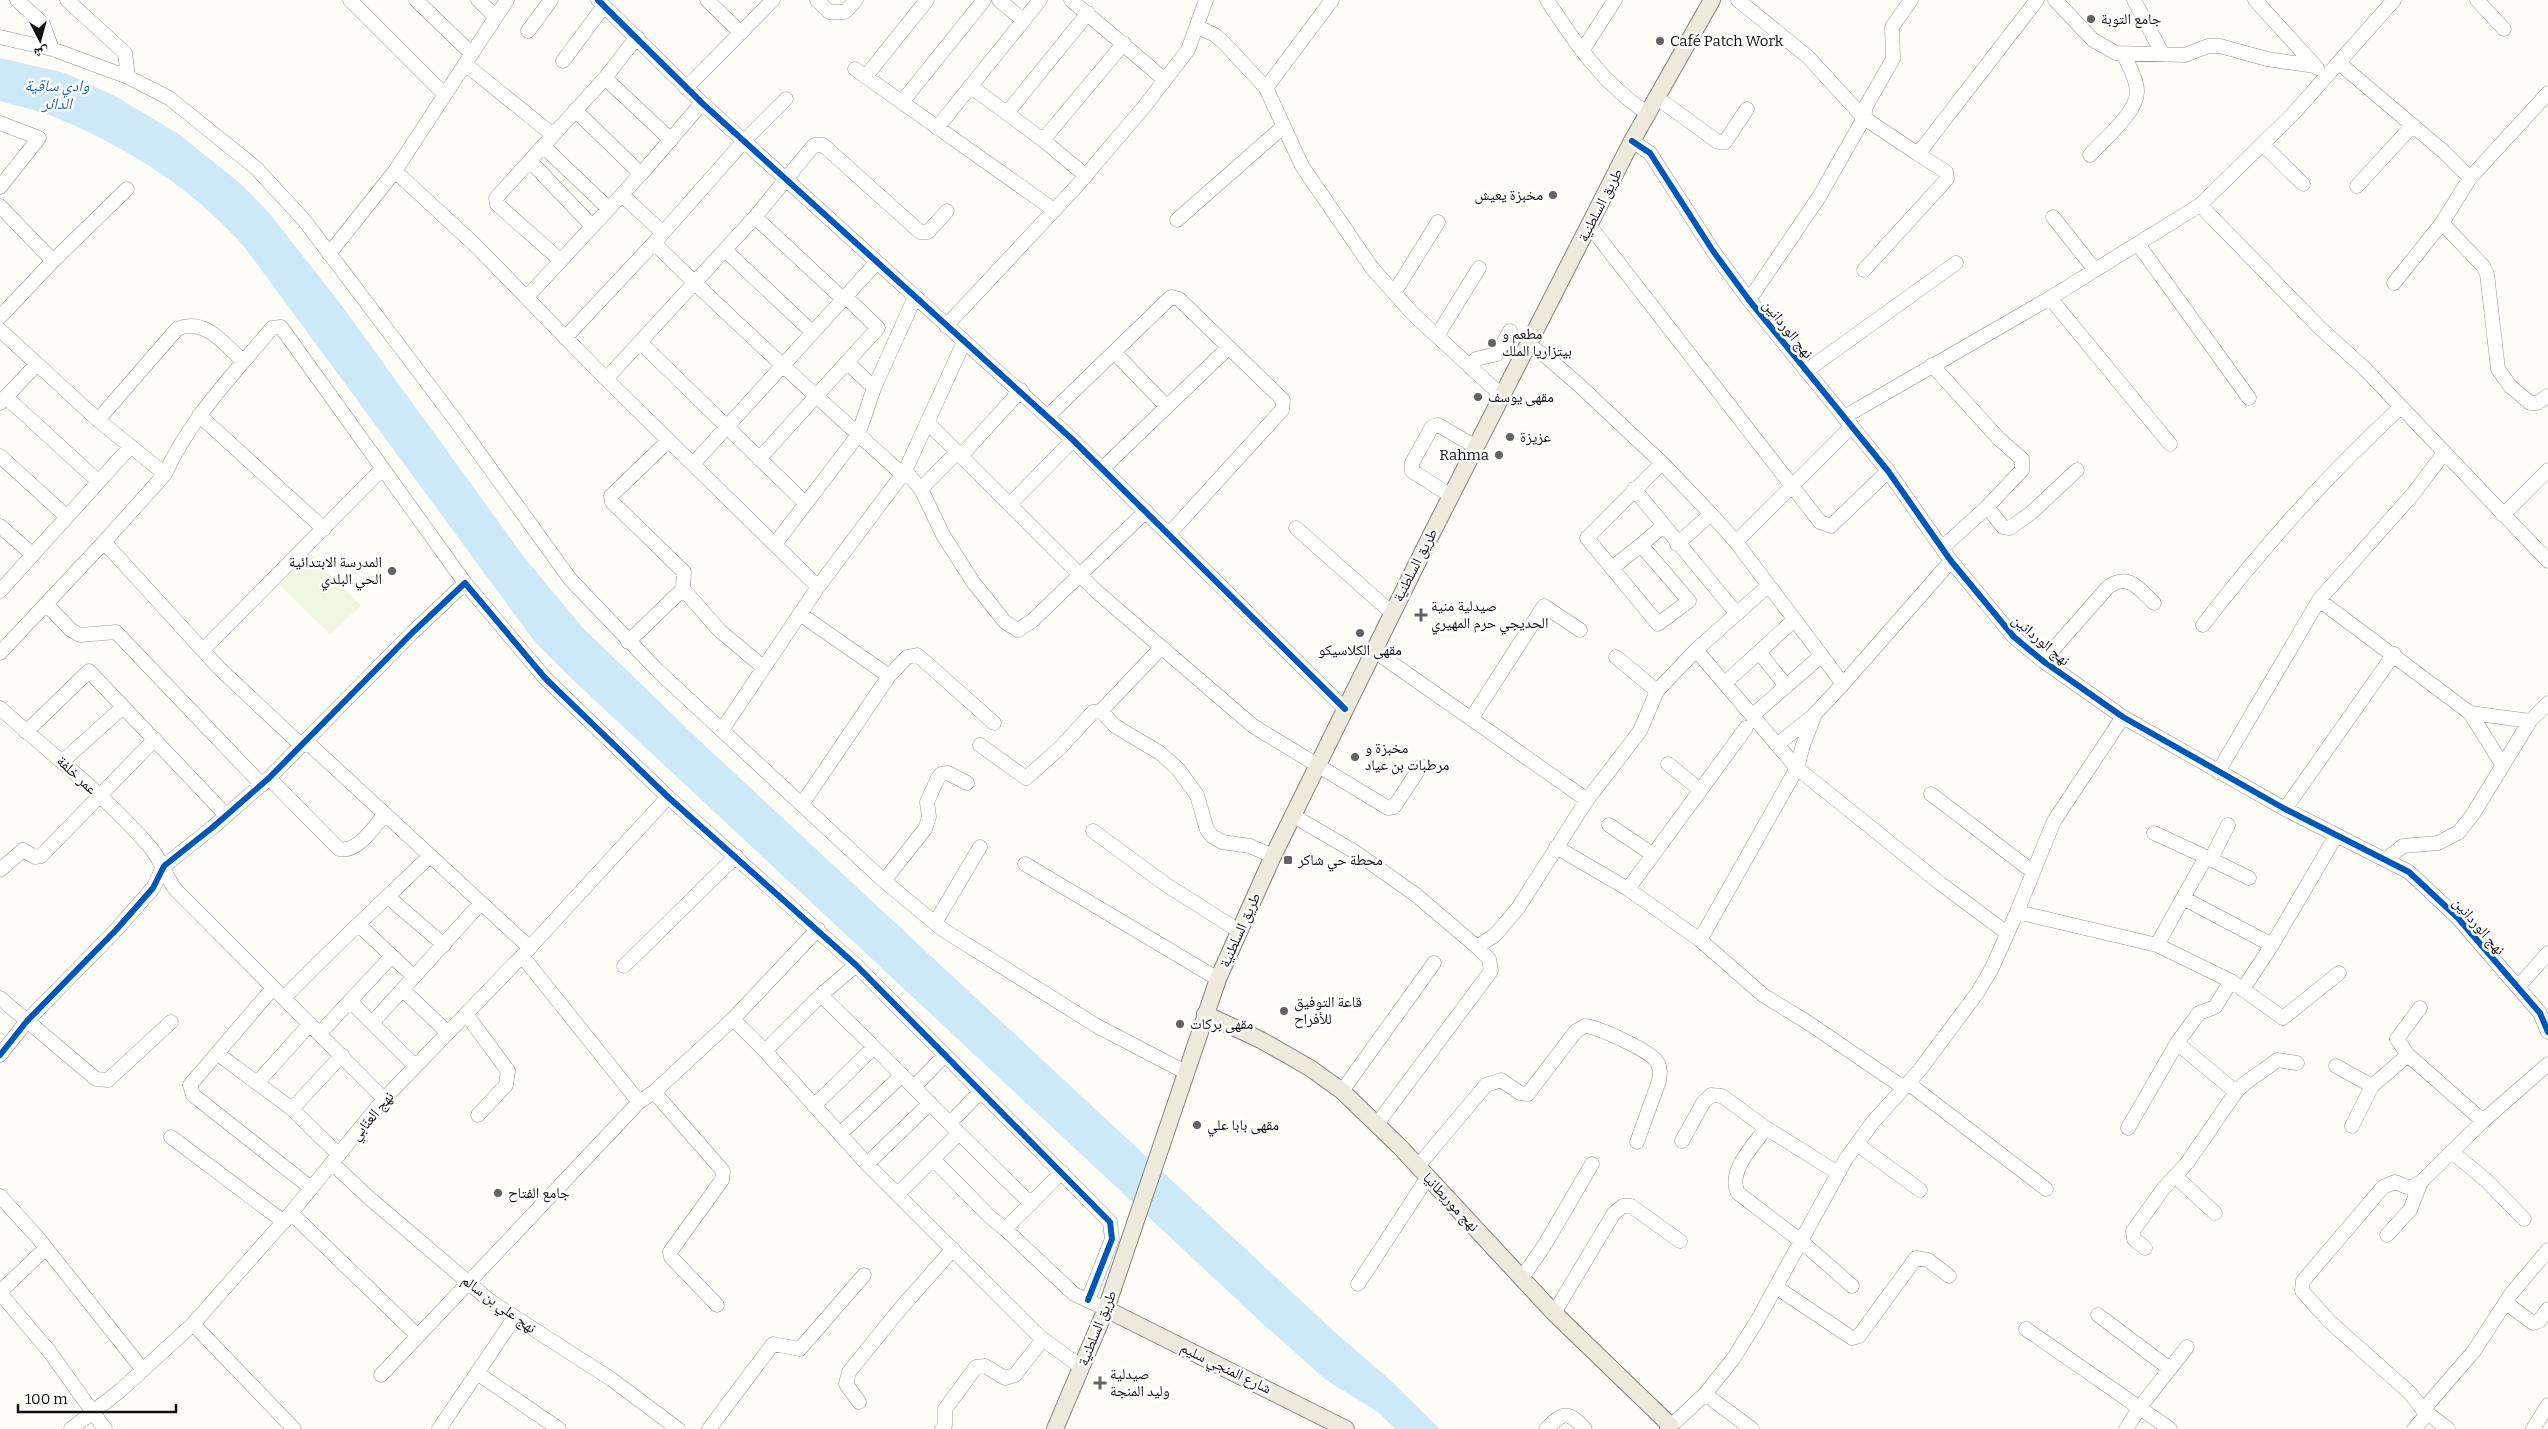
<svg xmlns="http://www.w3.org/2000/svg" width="2548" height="1429" viewBox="0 0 2548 1429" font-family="Bitter,'Noto Naskh Arabic',serif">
<rect width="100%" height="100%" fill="#fdfcf7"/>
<path fill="#f0f6e1" d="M 310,554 L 361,606 L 330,634 L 280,585 Z"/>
<path fill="#cde8f7" d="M 0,58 L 65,73 L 115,96 L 180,135 L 242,185 L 270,214 L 342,306 L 524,557 L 582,627 L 700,741 L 1339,1336 L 1388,1378 L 1440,1429 L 1395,1429 L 1379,1413 L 1325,1379 L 1262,1323 L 571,678 L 535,642 L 263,272 C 253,259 244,245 232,234 C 184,182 119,144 55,117 C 37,110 18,106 0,101 Z"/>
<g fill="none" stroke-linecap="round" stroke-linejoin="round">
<g stroke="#979795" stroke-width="15">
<path id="minor" d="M 17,0 L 43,24 L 52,49
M 67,0 L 125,53 L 128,77
M 350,0 L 444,94
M 416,0 L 472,54
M 478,0 L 496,17
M 598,0 L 702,103 L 1073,440 L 1345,709
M 707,0 L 741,33
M 817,0 L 829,12 L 845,12 L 856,0
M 999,0 L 1023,20
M 1071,0 L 1165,80
M 1547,0 C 1575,43 1603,84 1647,113
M 1738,0 L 1808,57 L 1864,118
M 2055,0 L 2093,40 L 2116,53 L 2185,55 L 2208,46 L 2220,46 L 2267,59 L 2315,66
M 2134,0 L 2162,53
M 2255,0 L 2317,68
M 2477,0 L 2504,29
M 1198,27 L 1215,35 L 1225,44 L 1266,88 L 1302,166 L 1372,268 L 1413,314 L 1502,396
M 528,31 L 551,0
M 0,37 L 52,49 L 128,77 L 169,98 L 256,168 L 304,220 L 453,417 L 570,579 L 658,671 L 884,881 L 942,929 L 1097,1026 L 1187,1073
M 1582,51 L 1615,0
M 563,61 L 604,6
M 2339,63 L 2444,152 L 2470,178
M 465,64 L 553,135
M 855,69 L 1054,210
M 866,76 L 927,0
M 605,78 L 637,37
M 970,86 L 1043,140 L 1086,176
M 686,88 L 773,0
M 1266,88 L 1332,0
M 1656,97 L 1718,142 L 1725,142 L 1747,109
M 902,102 L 984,0
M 575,110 L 641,174
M 1007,113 L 1088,13
M 1864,118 L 1866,106 L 1893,59 L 1892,27 L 1911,0
M 0,123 L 39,138 L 0,187
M 937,128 L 1040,0
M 1043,140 L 1124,43
M 1632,141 L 1650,153 L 1713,251 L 1749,300 L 1888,471 L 1951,561 L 2014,637 L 2043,661 L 2123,717 L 2285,809 L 2409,872 L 2457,917 L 2540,1013 L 2548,1032
M 2263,145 L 2303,184
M 543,146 L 608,208
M 2090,155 C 2103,140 2137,113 2137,92 C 2137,80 2129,66 2124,55
M 531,162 L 592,226
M 395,171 L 475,245 L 606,379 L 818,587
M 2357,186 L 2413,125
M 622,195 L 663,233
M 2200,205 L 2319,327 L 2365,369 L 2548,561
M 0,206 L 53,261
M 755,217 L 843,299
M 2053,217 L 2095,270
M 1177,220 L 1284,126
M 2442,223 L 2483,266 L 2487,274 L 2498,369 L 2510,386 L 2530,403 L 2537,403 L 2548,396
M 1589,225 L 1820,522 L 1831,526 L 1888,471
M 654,243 C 735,323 818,398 902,474
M 2138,244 L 2249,398
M 725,250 L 812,332
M 329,254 L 395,171 L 507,0
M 560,260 L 497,204 L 496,198 L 605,78 L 671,140
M 1864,270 L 1947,179 L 1946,172 L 1918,154
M 2394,283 L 2442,223 L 2470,178 L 2548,93
M 1394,293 L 1438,222
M 527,297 L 641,174 L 702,103
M 2050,298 L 2170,444
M 1749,300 L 1819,197 L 1864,118 L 1918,154 L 2037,0
M 0,317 L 53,261 L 127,189
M 946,326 L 1075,188 L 1144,107 L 1188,50 L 1206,0
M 0,330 L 98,420 L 165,474 L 104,542 L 220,669 L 302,746
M 1437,336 L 1479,268
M 565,338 L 654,243 L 744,141 L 786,99
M 641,343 L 805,503
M 1529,345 L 1548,358 L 1579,385 L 1662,463 L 1711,514 L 1736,542 L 1843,684 L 1813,716 L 1778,744
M 1114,352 L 1167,407
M 848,363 L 874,388
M 1932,365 L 1999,439 L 2022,459 L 2022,470 L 1987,507 L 1942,548
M 1471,368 L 1476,359 L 1497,354 L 1510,331
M 1806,371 L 1956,263
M 606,379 L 755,217 L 814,145 L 823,145 L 920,232 L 928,232 L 947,211
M 6,397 L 98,481
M 0,403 L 37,364
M 199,415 L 324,529
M 1048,416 L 1171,297 L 1179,299 L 1283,400 L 1282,410 L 1169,534
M 1844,417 L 2050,298 L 2200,205 L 2293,114 L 2394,0
M 98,420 L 177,329 C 205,317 224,344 243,361
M 928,423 L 1096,591 L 1253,726 L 1388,808 L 1394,807 L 1421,766
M 668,441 L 611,496 L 612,502 L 684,572 L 683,589 L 720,631 L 763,667
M 0,456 L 67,517
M 961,456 L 1021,390
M 759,459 L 878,328 L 846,297
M 1662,463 L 1587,538 L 1658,624 L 1689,601 L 1641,545 L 1663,526
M 693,464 L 877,262
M 1102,469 L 1228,348
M 905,471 L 921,489 L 943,535 L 973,582 L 1005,622 L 1018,630 L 1032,621 L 1146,511
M 165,474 C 191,417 233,375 272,328 L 281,327 L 465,583
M 921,489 L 957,452
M 1634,489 L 1737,614
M 1451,496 L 1412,471 L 1412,463 L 1432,427 L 1438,425 L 1476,447
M 1010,504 L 1073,440
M 1987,507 L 2003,527 L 2010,528 L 2031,513 L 2077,470
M 2503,515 L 2548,470
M 0,526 L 33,555
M 1296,528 L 1392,613
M 1736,542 L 1852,426
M 775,544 L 858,435 L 874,388 L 915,297
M 1677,544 L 1711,514
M 1612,568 L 1641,545
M 0,591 L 131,446
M 2319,600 L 2413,494 L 2444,453
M 46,604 L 71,630 L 80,635 L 116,632 L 262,785
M 800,614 L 889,676
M 2203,625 C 2263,547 2328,474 2401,407
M 628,642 L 683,589
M 1160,649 L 1101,711 L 1115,726 L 1160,753 L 1178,769 L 1197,795 L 1207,830 L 1212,836 L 1222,842 L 1250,846 L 1273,856
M 203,650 L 382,469
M 1373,650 L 1587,800
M 1696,650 L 1768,586
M 1759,652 L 1786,686
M 0,653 L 104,542
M 1616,657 L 1657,691
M 2043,661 L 2108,587 C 2129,572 2139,589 2154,603
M 1725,683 L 1794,620
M 1843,684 L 1951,561
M 0,708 C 50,753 105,795 150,847 C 161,860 165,875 175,889 L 384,1099
M 2470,713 L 2502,764
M 1753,715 L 1821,656
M 1814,717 L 1803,745 L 1797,768 L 1700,940 L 1763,995 L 1810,1024 L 1904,1088
M 1471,719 L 1544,606 L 1580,630
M 722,730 L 818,587 L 905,471 L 964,342
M 26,732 L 89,671 L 226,815
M 307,742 L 530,948
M 980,745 L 1026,778 L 1060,748 L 1093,712 L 1101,711
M 63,761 L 123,707
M 1668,764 L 1699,789
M 2218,772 L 2319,600 L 2470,713 L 2530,721 L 2548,703
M 269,778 L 339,849 C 358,853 374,827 385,814
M 1931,794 L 2033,872
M 802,804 L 889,676 L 907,657 L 917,655 L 922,659 L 994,723
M 2285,809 L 2394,654
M 1292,815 L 1355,852 L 1416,895 L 1477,947 L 1495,935 L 1518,908 L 1587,800 L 1640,731 L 1657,691 L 1696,650 L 1797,768 L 1941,884 L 2007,933
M 1609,825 L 1652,854
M 1093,831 L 1165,884 L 1239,931
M 2154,833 L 2206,857
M 1556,847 L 1628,889 L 1700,940
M 2211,859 L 2228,825
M 2385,860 L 2403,846 L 2438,843 L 2459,832 L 2473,814 L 2530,721
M 1025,864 L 1218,979
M 0,870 L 23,850 L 35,857 L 41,856 L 155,739
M 884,881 L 925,829 L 929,817 L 927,802 L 938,778 L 941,774 L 948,773 L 967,783
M 1628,889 L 1746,728
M 388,897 L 444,945
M 2183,898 L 2206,857 L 2249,878
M 2017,912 L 2157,945 L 2231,981 L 2283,1018 L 2339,973
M 935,923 L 980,847
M 359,925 L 414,977
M 2157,945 L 2183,898 L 2272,945
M 522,956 L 639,1102 L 654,1092 L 733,1019 L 765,1051 L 867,1164 L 1040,1337 L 1081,1367
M 624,966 L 736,856
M 2518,987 L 2548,953
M 273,988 L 190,1085 L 193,1095 L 311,1188
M 2243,989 L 2272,945 L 2336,836
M 403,990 L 447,1032
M 821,995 L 856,965
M 0,998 L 96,1079 L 108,1080 L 171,1022
M 284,998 C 331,949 381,903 430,856
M 350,1001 L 372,1023
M 466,1014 L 508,1071 L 506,1085 L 478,1115
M 733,1019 L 818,929
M 320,1033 L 392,956
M 874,1047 L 959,1133
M 765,1051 L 821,995 L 874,1047 L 814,1106
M 218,1054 L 292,1109 L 339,1155
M 0,1055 L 27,1021 L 116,930 L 153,888 L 164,866 L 213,827 L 269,778 L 412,633 L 465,583 L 545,678 L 668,797 L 856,965 L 1110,1222 L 1112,1239 L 1088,1300
M 2408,1055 L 2397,1039 L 2420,1008
M 415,1066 L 372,1023 L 481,903
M 2336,1066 L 2372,1086
M 257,1083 L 310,1024
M 1908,1083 L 2046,1189
M 914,1087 L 945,1055
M 1342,1091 L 1434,963
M 654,1092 L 723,1171 L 722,1180 L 670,1252 L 671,1257 L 717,1305
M 2236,1092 C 2248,1078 2263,1072 2277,1060 L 2297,1063
M 292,1109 L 342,1055
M 950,1123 L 980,1092
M 1377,1124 L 1491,971 L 1489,959 L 1477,947
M 2352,1126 L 2372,1086 L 2408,1055 L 2483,1121
M 1766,1128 C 1754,1145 1727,1171 1738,1193 L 1802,1242 L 1852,1286
M 2128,1128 L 2177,1043 L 2199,1013 L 2215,1007 L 2231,981
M 840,1134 L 902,1075
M 171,1137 L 284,1222
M 1682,1141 L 1703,1103 L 1711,1095 L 1722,1096 L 1766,1128 L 1838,1173
M 1857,1144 L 1920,1190
M 2452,1152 L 2487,1181 L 2524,1219
M 933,1159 L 990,1217 L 1005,1229 L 1074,1294 L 1106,1309
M 332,1163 L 367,1196 L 490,1301 L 611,1379 L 678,1429
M 867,1164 L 930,1103
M 1418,1166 L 1486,1085 L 1501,1080 L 1520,1093 L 1528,1094 L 1576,1031 L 1585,1026 C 1598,1027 1651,1051 1657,1062 C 1661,1068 1660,1075 1659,1081 L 1637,1142
M 2175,1176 L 2215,1213
M 899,1193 L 959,1133 L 1031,1204
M 0,1196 L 38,1238 L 143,1370
M 291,1213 L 418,1336 L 639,1102
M 1005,1229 L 1062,1172
M 2387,1235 L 2410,1210 L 2421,1182
M 2145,1248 L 2134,1239 L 2133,1231 L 2163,1189 L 2187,1163 L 2236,1092 L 2177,1043
M 1521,1279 L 1544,1246 L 1592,1164
M 1358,1284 L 1428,1177
M 1776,1287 L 1849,1336 L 1852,1338 L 1859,1336 L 1916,1258 L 1928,1260 L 1949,1276
M 0,1292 L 46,1248
M 0,1293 L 49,1351 L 105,1429
M 2506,1303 L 2533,1323 L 2539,1321 L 2548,1309
M 1554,1313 L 1614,1213 L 1623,1206 L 1631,1206 L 1680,1241
M 2098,1315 L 2170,1369
M 193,1324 L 294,1429
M 2026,1329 L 2170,1429
M 477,1373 L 559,1429
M 381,1375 L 418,1336
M 1705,1394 L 1752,1429
M 859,1402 L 846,1384 L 849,1372 L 900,1309 L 953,1249
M 2423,1410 L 2474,1351 L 2511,1294 L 2548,1250
M 1671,1426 L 1705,1394 L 1733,1359 L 1757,1321 L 1846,1159 L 1873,1122 L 1919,1071 L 1978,992 L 1992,968 L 2017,912 L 2054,821 L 2123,717
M 71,1429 L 121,1390 L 193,1324 L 291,1213 L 384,1099 L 522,956 L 668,797
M 439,1429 L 515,1317
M 709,1429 L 773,1344 L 800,1349 L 864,1275
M 942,1429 L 945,1425 L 945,1409 L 976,1367 L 985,1366 L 1005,1378 L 1015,1375 L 1043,1339
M 1546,1429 C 1564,1411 1568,1411 1585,1429
M 2126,1429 L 2140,1407 L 2187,1347
M 2414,1429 L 2428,1413
M 2448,1429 L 2423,1410 L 2410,1393 L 2330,1322 L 2302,1291 L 2303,1281 L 2383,1187 L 2395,1182 L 2410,1188 L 2421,1182 L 2483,1121 L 2548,1064
M 2533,1429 L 2548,1405"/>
</g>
<g stroke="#858482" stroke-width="18">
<path id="major" d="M 1205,1014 L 1261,1040 L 1310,1068 L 1342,1091 L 1400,1147 L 1554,1313 L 1671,1426 L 1668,1429
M 1106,1309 L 1346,1429
M 1055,1429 L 1106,1309 L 1218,979 L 1273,856 L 1432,533 L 1632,141 L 1712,0"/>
</g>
<use href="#minor" stroke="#fffffe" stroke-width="14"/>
<use href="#major" stroke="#ede9dc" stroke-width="16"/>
<g stroke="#fff" stroke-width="9">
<path id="cycleway" d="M 598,0 L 702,103 L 1073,440 L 1345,709
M 1632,141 L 1650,153 L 1713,251 L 1749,300 L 1888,471 L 1951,561 L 2014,637 L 2043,661 L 2123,717 L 2285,809 L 2409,872 L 2457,917 L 2540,1013 L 2548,1032
M 0,1055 L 27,1021 L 116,930 L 153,888 L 164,866 L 213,827 L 269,778 L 412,633 L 465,583 L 545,678 L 668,797 L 856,965 L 1110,1222 L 1112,1239 L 1088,1300"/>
</g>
<use href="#cycleway" stroke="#0057b8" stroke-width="6"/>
</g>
<g fill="#646362" stroke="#fff" stroke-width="2">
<circle cx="2091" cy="19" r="5"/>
<circle cx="1660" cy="41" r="5"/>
<circle cx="1553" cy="195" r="5"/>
<circle cx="1492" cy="343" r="5"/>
<circle cx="1478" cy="397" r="5"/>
<circle cx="1510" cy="437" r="5"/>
<circle cx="1499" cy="455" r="5"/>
<circle cx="392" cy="571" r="5"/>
<path d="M1418.5 607.5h5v5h5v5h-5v5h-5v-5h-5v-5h5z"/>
<circle cx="1360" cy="633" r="5"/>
<circle cx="1355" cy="757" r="5"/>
<rect x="1283" y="855" width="10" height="10" rx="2.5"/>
<circle cx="1284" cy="1011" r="5"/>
<circle cx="1180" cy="1024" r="5"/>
<circle cx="1197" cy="1125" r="5"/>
<circle cx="498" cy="1193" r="5"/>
<path d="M1097.5 1375.5h5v5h5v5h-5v5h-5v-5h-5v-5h5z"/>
</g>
<g text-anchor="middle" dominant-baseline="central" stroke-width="5" stroke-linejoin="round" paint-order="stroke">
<g font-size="15" fill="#111" stroke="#fff" text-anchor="start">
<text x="2101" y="19">جامع التوبة</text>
<text x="1670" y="41">Café Patch Work</text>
<text x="1543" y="195" text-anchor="end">مخبزة يعيش</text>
<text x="1502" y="334">مطعم و<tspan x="1502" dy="17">بيتزاريا الملك</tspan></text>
<text x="1488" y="397">مقهى يوسف</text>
<text x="1520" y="437">عزيزة</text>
<text x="1489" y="455" text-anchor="end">Rahma</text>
<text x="382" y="562" text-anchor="end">المدرسة الابتدائية<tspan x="382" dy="17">الحي البلدي</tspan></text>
<text x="1431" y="606">صيدلية منية<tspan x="1431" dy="17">الحديجي حرم المهيري</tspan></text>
<text x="1360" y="650" text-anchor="middle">مقهى الكلاسيكو</text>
<text x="1365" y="748">مخبزة و<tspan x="1365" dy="17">مرطبات بن عياد</tspan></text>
<text x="1298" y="860">محطة حي شاكر</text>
<text x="1294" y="1002">قاعة التوفيق<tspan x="1294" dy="17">للأفراح</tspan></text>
<text x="1190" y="1024">مقهى بركات</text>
<text x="1207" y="1125">مقهى بابا علي</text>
<text x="508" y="1193">جامع الفتاح</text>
<text x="1110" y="1374">صيدلية<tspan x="1110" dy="17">وليد المنجة</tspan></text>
</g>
<g font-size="15" fill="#111" stroke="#fff">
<text transform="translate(1600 205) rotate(-63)">طريق السلطنية</text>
<text transform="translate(1788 329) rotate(51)">نهج الوردانين</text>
<text transform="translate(1415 565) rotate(-63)">طريق السلطنية</text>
<text transform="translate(2041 640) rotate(40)">نهج الوردانين</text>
<text transform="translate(77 775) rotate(43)">عمر خلفة</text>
<text transform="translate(2479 926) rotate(49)">نهج الوردانين</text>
<text transform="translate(1240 930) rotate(-66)">طريق السلطنية</text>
<text transform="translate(372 1116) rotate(-50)">نهج العنّابي</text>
<text transform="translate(1451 1202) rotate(47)">نهج موريطانيا</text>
<text transform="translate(499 1304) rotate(36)">نهج علي بن سالم</text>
<text transform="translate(1097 1328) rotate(-68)">طريق السلطنية</text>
<text transform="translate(1226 1368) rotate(26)">شارع المنجي سليم</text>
</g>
<g font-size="16" font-style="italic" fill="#1768a6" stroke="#fff">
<text x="57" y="85">وادي ساقية<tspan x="57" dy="18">الدائر</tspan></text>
</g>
</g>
<g transform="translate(40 40) rotate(174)" stroke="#ffffff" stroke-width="4" paint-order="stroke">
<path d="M0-4L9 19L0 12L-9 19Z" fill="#111111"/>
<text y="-8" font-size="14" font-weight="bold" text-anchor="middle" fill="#111111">ش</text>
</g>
<path d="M18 1404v8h158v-8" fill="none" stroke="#111111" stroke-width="2.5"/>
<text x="25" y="1404" font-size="15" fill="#111111" stroke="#ffffff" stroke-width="4" paint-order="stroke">100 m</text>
</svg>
